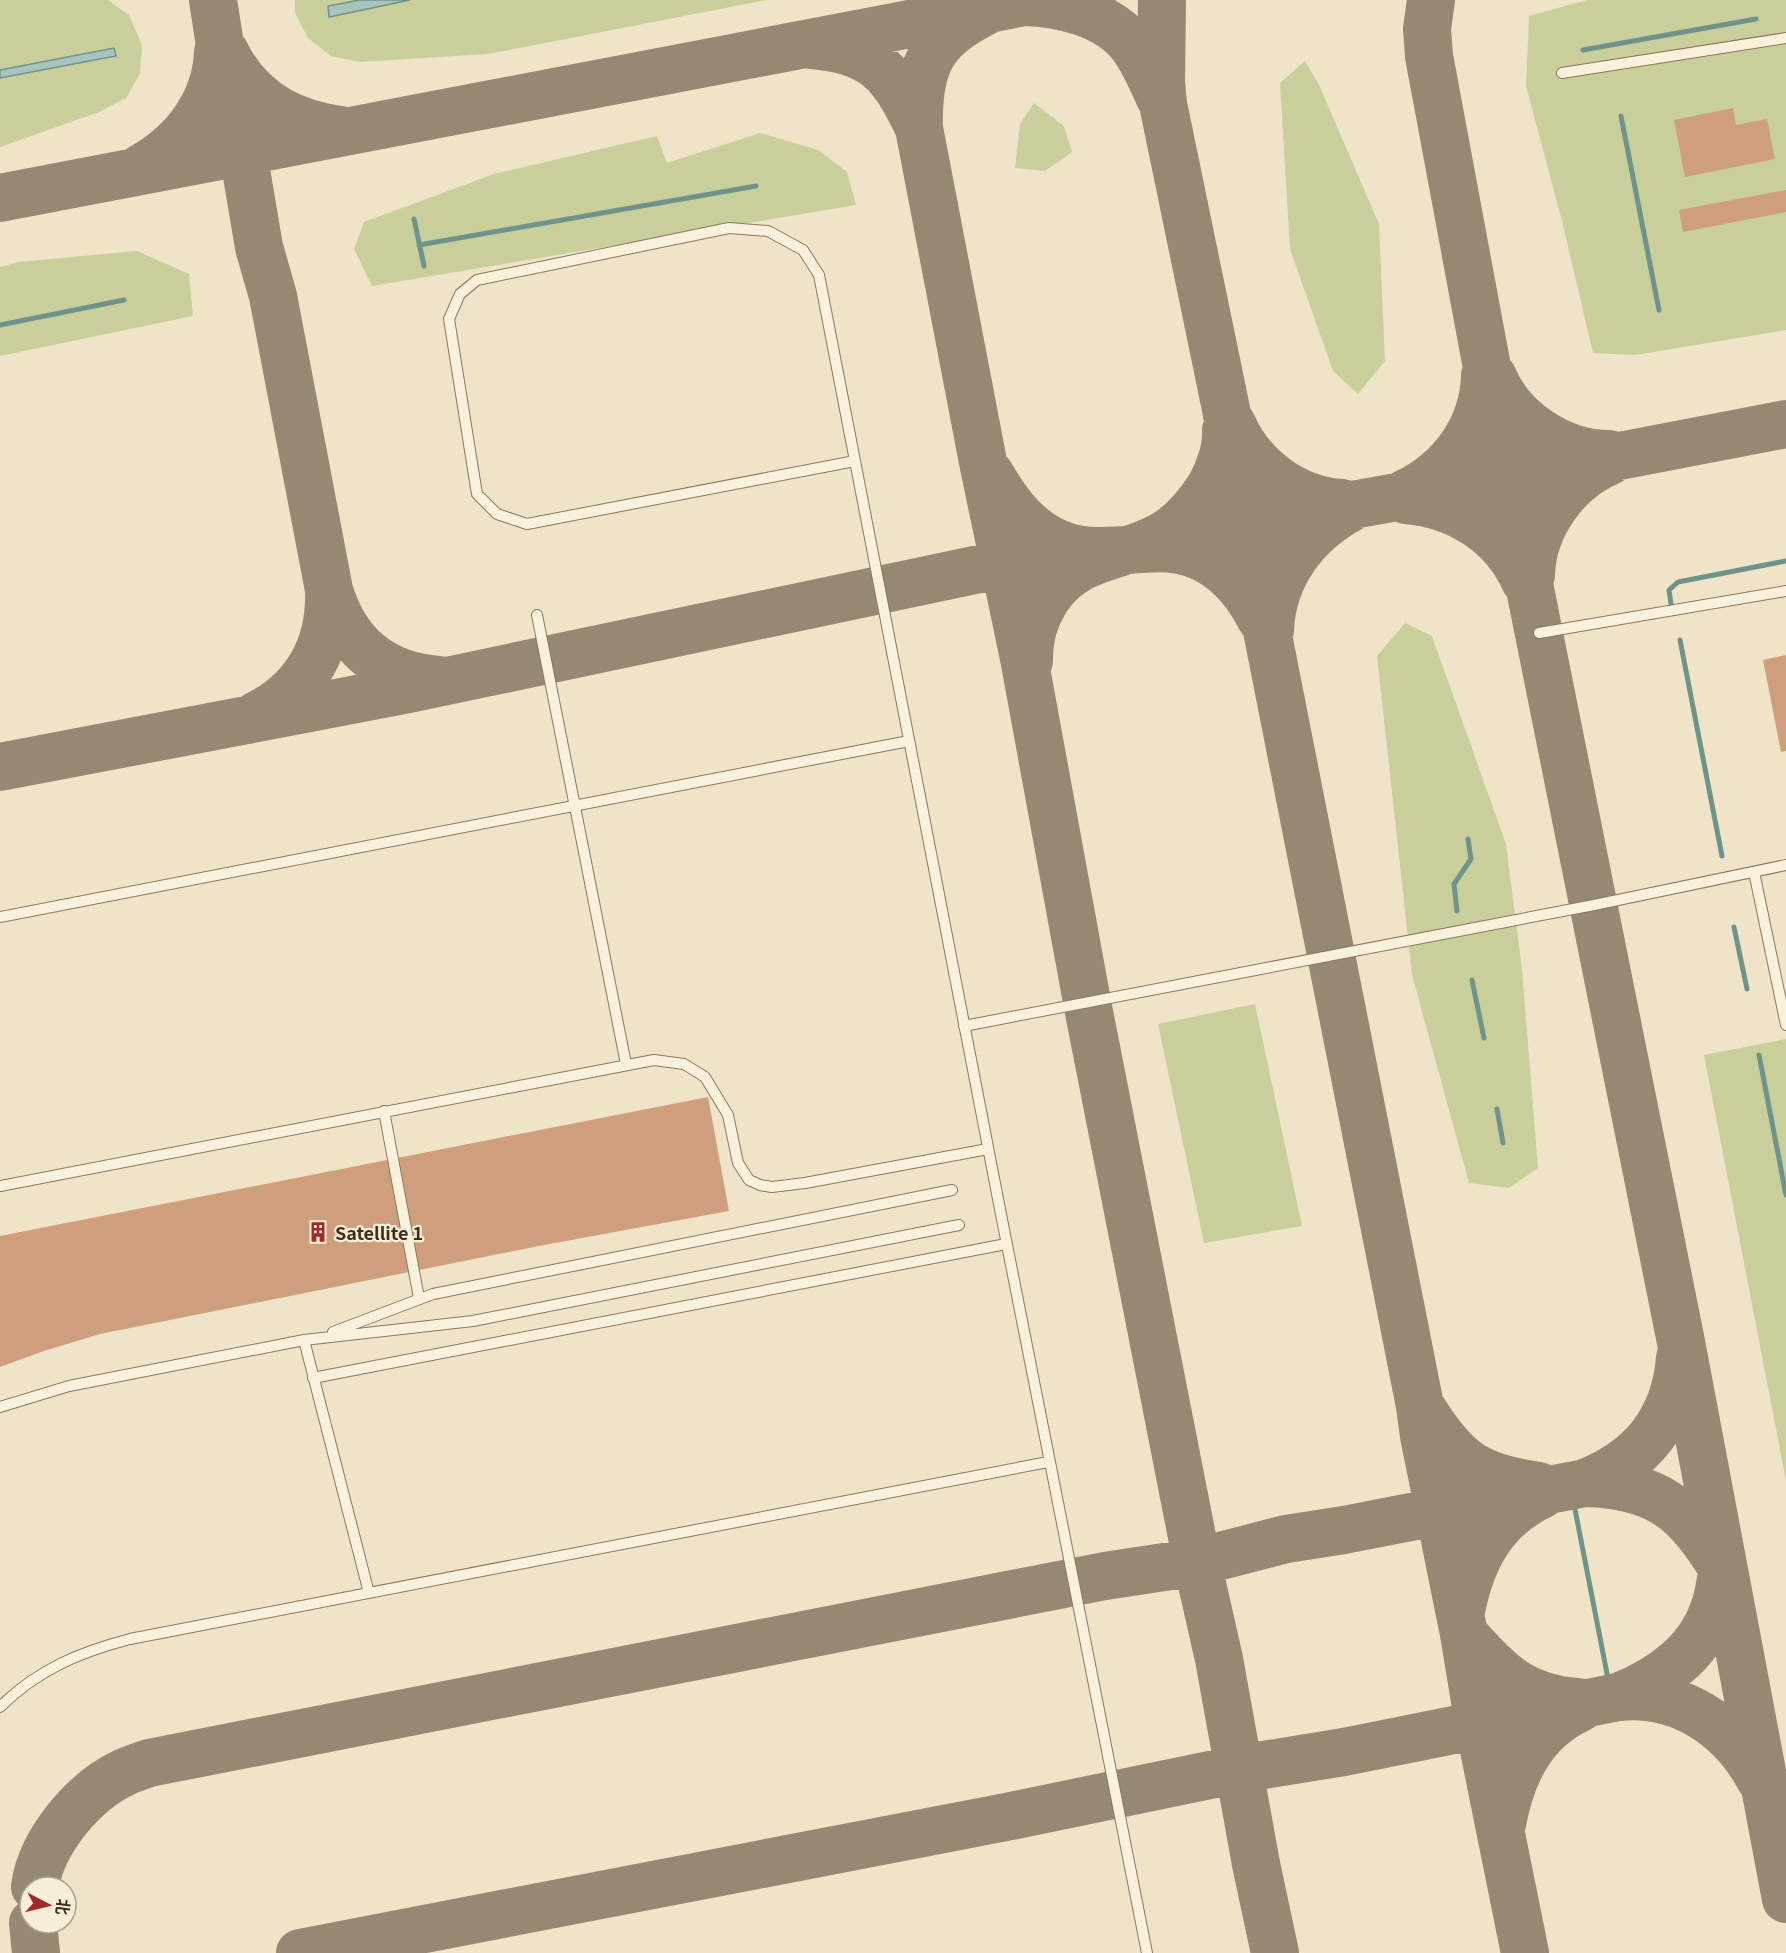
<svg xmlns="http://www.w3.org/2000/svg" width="1786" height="1953" viewBox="0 0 1786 1953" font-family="Georgia,'Noto Sans SC',serif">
<rect width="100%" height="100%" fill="#f0e4c8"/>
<path fill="#c9cf9b" d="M 0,0 L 108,0 L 129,15 L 142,45 L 140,74 L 126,98 L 99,112 L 0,147 Z
M 295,0 L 767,0 L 488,54 L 360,62 L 331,56 L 308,38 L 295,13 Z
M 1587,0 L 1786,0 L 1786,330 L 1635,355 L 1593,353 L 1562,221 L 1526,86 L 1529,16 Z
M 1305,61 L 1319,85 L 1379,224 L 1385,361 L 1358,394 L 1333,371 L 1290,249 L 1280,83 Z
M 1034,103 L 1064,126 L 1072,152 L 1045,171 L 1015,168 L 1020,124 Z
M 760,133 L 818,150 L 847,172 L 856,205 L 372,286 L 354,249 L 364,222 L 494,174 L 657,136 L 667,163 Z
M 137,251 L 189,274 L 193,316 L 0,356 L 0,267 L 18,262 Z
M 1405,623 L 1432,636 L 1506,844 L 1522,969 L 1538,1168 L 1509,1188 L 1469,1183 L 1412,975 L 1377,656 Z
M 1255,1004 L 1302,1226 L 1204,1243 L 1158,1024 Z
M 1786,1039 L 1786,1481 L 1704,1055 Z"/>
<path fill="#a9c4bc" stroke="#6f938a" stroke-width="1.5" d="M 360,0 L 410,0 L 329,17 L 328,6 Z
M 114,48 L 116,56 L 0,78 L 0,70 Z"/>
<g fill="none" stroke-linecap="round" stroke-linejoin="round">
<path stroke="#6f938a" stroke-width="5" d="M 1583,50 L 1756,19
M 1621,116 L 1659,310
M 414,219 L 424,266
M 419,245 L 756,186
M 0,325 L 124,300
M 1671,604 L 1669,590 L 1678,582 L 1786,561
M 1680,640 L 1722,856
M 1457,911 L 1454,884 L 1471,859 L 1468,839
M 1734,927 L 1747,989
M 1472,980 L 1484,1038
M 1759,1055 L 1786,1195
M 1497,1109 L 1503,1143
M 1572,1494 L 1611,1694"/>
<path stroke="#968974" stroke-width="48" d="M 213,0 L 219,39 L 243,152 L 259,247 L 273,296 L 329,590 C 345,644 381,676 439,680
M 1162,0 L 1161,82 L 1163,104 L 1226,409 L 1246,524 L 1420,1406 L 1424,1436 L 1464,1634 L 1479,1725 L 1525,1953
M 1431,0 L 1427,29 L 1429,56 L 1486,362 L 1510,477 L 1531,594 L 1681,1342 L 1786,1899
M 1023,2 C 1060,3 1107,13 1132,45 C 1144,61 1152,80 1160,98
M 996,6 C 935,35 917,59 919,128 L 983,462 L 1024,658 L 1088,1007 L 1197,1562 L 1219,1659 L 1256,1864 L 1275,1953
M 812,45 C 876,50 893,74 919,128
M 225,52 C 248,100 291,124 341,130
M 141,168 C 184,144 216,103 218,52
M 0,198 L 1035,0
M 1493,377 C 1511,421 1561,454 1609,454
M 1232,424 C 1251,468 1294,500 1342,503
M 990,474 C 1008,505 1029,534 1065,546 C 1086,553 1107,551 1129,550 C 1145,549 1163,546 1179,550 C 1217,557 1244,586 1261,619
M 1406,493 C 1452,471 1484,427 1485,375
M 1406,500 C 1457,504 1504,533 1525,581
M 1531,575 C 1532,527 1566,479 1610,461
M 1270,630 C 1272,576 1305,532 1352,507
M 1029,661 C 1028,620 1050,579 1090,563 C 1116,552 1147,547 1170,531 C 1187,519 1199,504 1210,487 C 1219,471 1227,449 1226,430
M 257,715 C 307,690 331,645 329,590
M 0,767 L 404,690 L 1003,564 L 1127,550 L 1246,524 L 1510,477 L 1786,424
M 1423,1410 C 1456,1463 1477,1477 1539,1486
M 1585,1483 C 1658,1485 1686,1509 1723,1569 C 1720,1582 1719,1596 1714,1609 C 1699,1654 1661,1680 1618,1697
M 1461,1611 C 1471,1559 1493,1517 1543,1494
M 1464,1634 C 1498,1673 1522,1698 1577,1702
M 1502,1824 C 1511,1774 1532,1730 1580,1708
M 35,1887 C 41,1842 83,1792 123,1773 C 131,1769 141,1766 149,1763 L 1105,1576 L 1197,1562 L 1286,1539 L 1344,1530 L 1585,1483 C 1642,1461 1675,1420 1680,1358
M 33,1923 L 36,1953
M 300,1953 L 1006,1817 L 1239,1769 L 1344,1752 L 1618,1697 C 1680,1691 1732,1726 1760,1779"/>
</g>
<path fill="#cf9f7d" d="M 1733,108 L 1736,125 L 1767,119 L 1775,159 L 1685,177 L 1674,120 Z
M 1786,190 L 1786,212 L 1683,232 L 1679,210 Z
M 1786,655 L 1786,751 L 1781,752 L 1763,660 Z
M 708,1097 L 729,1211 L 544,1245 L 100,1334 L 44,1351 L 0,1367 L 0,1236 Z"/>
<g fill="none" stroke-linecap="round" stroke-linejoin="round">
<g stroke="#8d765c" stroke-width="12">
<path id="service" d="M 1562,73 L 1786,38
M 855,461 L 527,524 L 497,514 L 477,494 L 449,319 L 460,294 L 477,280 L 729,228 L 768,231 L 803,250 L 819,275 C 927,835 1035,1394 1147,1953
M 537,615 L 626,1064
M 1539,633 L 1786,591
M 1754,872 L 1786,1025
M 0,917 L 909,741
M 964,1026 L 1594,905 L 1786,865
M 384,1111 L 419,1298
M 0,1186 L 654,1060 L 684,1064 L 705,1077 L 728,1115 L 738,1163 L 749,1180 L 760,1185 L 772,1187 L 805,1183 L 988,1149
M 333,1332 L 433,1294 L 952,1190
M 304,1340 L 369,1593
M 313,1378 L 1006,1244
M 0,1407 L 69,1386 L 304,1340 L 473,1321 L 959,1225
M 0,1707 C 37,1670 80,1652 130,1639 L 1048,1462"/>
</g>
<use href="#service" stroke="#faf1dc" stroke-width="10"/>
</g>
<defs>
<g id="building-bare" transform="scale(1.62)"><path d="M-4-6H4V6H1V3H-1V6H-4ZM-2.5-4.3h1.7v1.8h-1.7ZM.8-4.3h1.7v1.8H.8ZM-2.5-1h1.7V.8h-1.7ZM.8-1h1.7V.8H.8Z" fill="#9e2a2b" stroke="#f7eed8" stroke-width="2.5" paint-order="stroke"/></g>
</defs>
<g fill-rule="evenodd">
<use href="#building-bare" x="318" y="1232"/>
</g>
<g text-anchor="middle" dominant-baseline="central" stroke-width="4.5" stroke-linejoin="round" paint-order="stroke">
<g font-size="18" font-weight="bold" fill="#3d2e20" stroke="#f7eed8" text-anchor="start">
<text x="335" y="1232">Satellite 1</text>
</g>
</g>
<g transform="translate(48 1905) rotate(97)"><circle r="28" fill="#f7eed8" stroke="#ada18e" stroke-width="1.5"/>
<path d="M0-4.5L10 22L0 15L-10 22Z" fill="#9e2a2b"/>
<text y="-9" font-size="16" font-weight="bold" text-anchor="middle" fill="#3d2e20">北</text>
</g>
</svg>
